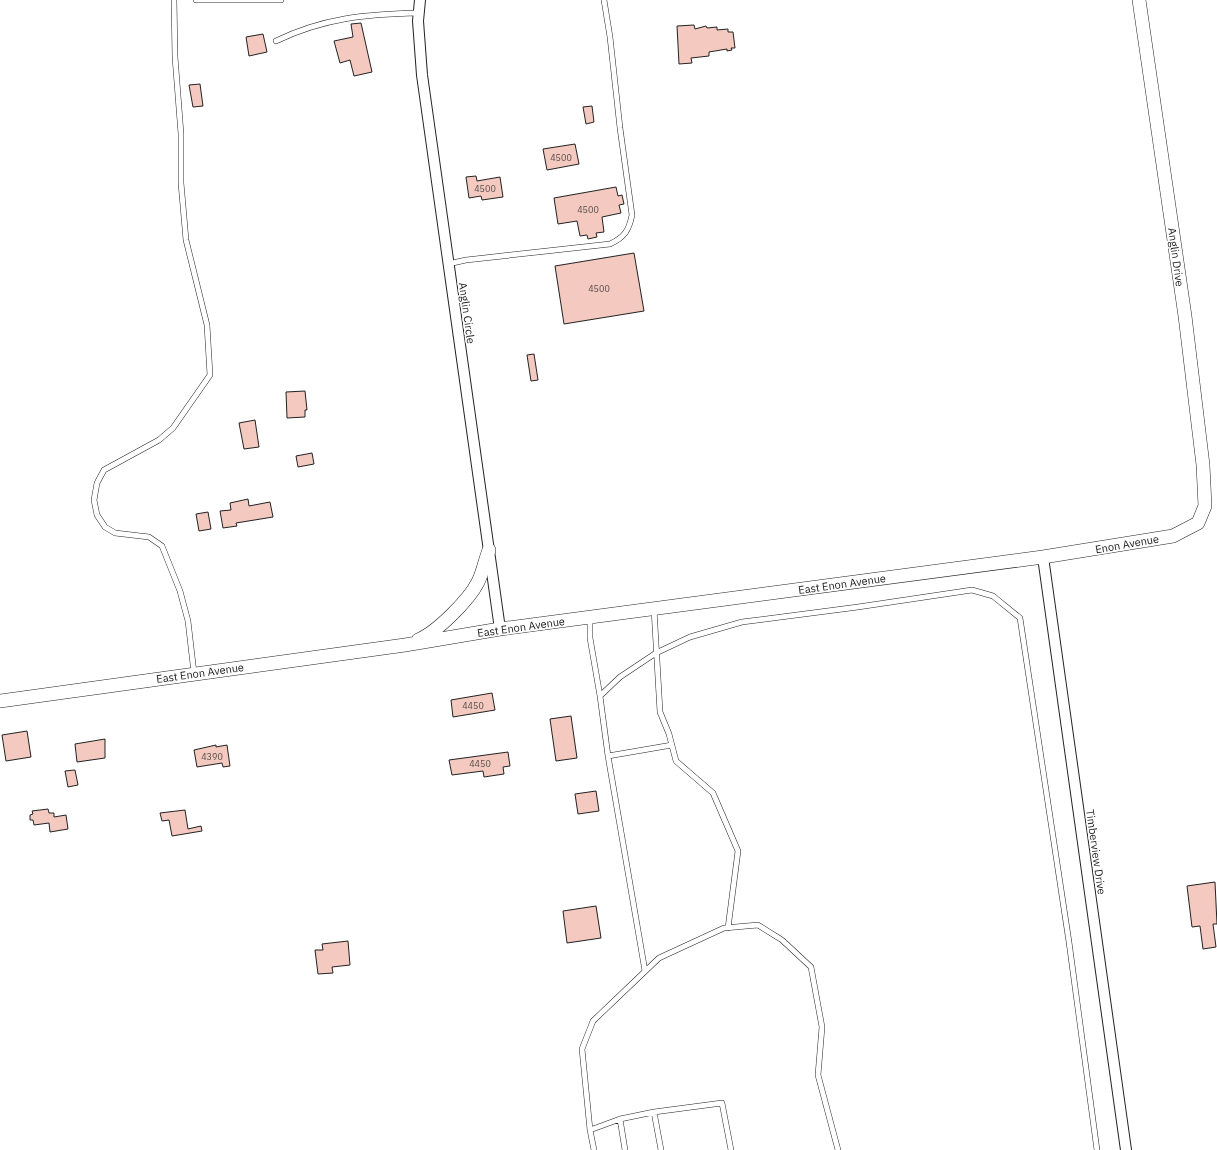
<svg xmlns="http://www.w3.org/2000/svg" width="1217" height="1150" viewBox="0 0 1217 1150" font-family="'IBM Plex Sans',sans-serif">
<rect width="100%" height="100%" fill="#fff"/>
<path fill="#f3c9c0" stroke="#222" d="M 361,23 L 372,72 L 354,76 L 350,60 L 340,63 L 334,41 L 353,37 L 351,24 Z
M 694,25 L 695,29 L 706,26 L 707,28 L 717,27 L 717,30 L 728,29 L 728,32 L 733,32 L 735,48 L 731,48 L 732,50 L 727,51 L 727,49 L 709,52 L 709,56 L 691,58 L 692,63 L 679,64 L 677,26 Z
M 263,34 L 267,52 L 249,56 L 246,37 Z
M 200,84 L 203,106 L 193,107 L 189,85 Z
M 592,106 L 594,122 L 586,124 L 583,107 Z
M 575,144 L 579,164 L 547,170 L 543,149 Z
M 476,176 L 477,181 L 500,177 L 503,197 L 482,200 L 481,196 L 469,198 L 466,177 Z
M 616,187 L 618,196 L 622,195 L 624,204 L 619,205 L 621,213 L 602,217 L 604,232 L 596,233 L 597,237 L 588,239 L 587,235 L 580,236 L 577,221 L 558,224 L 554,198 Z
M 634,253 L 644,311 L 564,324 L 555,266 Z
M 534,354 L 538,380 L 531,381 L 527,355 Z
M 305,391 L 307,410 L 305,410 L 305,417 L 287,418 L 286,392 Z
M 255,420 L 259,447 L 244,449 L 239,423 Z
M 312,453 L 314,464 L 298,467 L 296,456 Z
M 248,499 L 249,506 L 270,502 L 273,517 L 236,523 L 237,526 L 223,528 L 220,511 L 231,510 L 230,503 Z
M 208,512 L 211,529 L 199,531 L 196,514 Z
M 492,693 L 495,710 L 453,717 L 451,700 Z
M 571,716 L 577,758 L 556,761 L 550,719 Z
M 27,731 L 31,757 L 6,761 L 2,735 Z
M 105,739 L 105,758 L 77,762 L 75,744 Z
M 216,745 L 216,747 L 227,745 L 230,766 L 223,767 L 222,763 L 197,767 L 194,750 Z
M 508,752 L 510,766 L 503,767 L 504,774 L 484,777 L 483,771 L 452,775 L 449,760 Z
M 75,770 L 78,785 L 68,787 L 65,771 Z
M 596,791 L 599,811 L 578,814 L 575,794 Z
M 48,809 L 49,813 L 54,813 L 54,817 L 66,815 L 68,829 L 50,832 L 49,823 L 34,825 L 33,820 L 30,820 L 30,815 L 33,814 L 32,811 Z
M 185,810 L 188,829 L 201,826 L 202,831 L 172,836 L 169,820 L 162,821 L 160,813 Z
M 1215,882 L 1217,924 L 1213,924 L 1216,947 L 1203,949 L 1200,926 L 1192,927 L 1187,886 Z
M 596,906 L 601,938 L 567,943 L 563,911 Z
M 348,941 L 350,965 L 332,967 L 333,973 L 318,974 L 315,950 L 323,950 L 322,944 Z"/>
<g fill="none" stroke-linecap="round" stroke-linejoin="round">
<g stroke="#222" stroke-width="6">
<path id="service" d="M 174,0 L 175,57 L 181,134 L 181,183 L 186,240 L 207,325 L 210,375 L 173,428 L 159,440 L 104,470 L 97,483 L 94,500 L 97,515 L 105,527 L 115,533 L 149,537 L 162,546 L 180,591 L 188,621 L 194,673
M 196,0 L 281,0
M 276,41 C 323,18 367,14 418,13
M 448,264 L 466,260 L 610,244 C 625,237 629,230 632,215 L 620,128 L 610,37 L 604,0
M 654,609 L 660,712 L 669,734 L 676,761 L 713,793 L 738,851 L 728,928
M 590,619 L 590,638 L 600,696 L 608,756 L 672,745
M 600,696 L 620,677 L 656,653 L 690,637 L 742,622 L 858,607 L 972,590 L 993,596 L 1020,618 L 1069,942 L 1097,1150
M 608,756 L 645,971
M 654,1112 L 722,1103 L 731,1150
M 620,1119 L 625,1150
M 590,1130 L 582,1049 L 593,1021 L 659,958 L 724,928 L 758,925 L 782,940 L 811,967 L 822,1027 L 818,1075 L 838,1150
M 594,1150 L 590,1130 L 620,1119 L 654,1112 L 661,1150"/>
</g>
<g stroke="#222" stroke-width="12">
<path id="minor" d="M 420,0 L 418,21 L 422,75 L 500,629
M 1043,557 L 1126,1150"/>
</g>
<g stroke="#222" stroke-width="14">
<path id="tertiary" d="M 418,640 C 436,633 469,600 478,582 C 483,572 485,560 489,550
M 0,701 L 405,645 L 500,629 L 1043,557 L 1173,536 L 1198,523 L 1205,506 L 1203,465 L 1185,316 L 1139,0"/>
</g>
<use href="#service" stroke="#fff" stroke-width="5"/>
<use href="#minor" stroke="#fff" stroke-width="10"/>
<use href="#tertiary" stroke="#fff" stroke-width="13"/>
</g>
<g text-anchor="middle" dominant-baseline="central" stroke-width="3" stroke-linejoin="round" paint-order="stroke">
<g font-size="9" fill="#564c4a">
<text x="561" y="157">4500</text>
<text x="485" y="188">4500</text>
<text x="588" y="209">4500</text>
<text x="599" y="288">4500</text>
<text x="473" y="705">4450</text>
<text x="212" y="756">4390</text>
<text x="480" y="763">4450</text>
</g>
<g font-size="11" fill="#222" stroke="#fff">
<text transform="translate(1176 257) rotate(82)">Anglin Drive</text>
<text transform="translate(467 313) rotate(82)">Anglin Circle</text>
<text transform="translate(1127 544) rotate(-10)">Enon Avenue</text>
<text transform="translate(842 584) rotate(-8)">East Enon Avenue</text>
<text transform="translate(521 627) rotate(-8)">East Enon Avenue</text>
<text transform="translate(200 673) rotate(-8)">East Enon Avenue</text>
<text transform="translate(1096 852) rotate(82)">Timberview Drive</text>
</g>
</g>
</svg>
